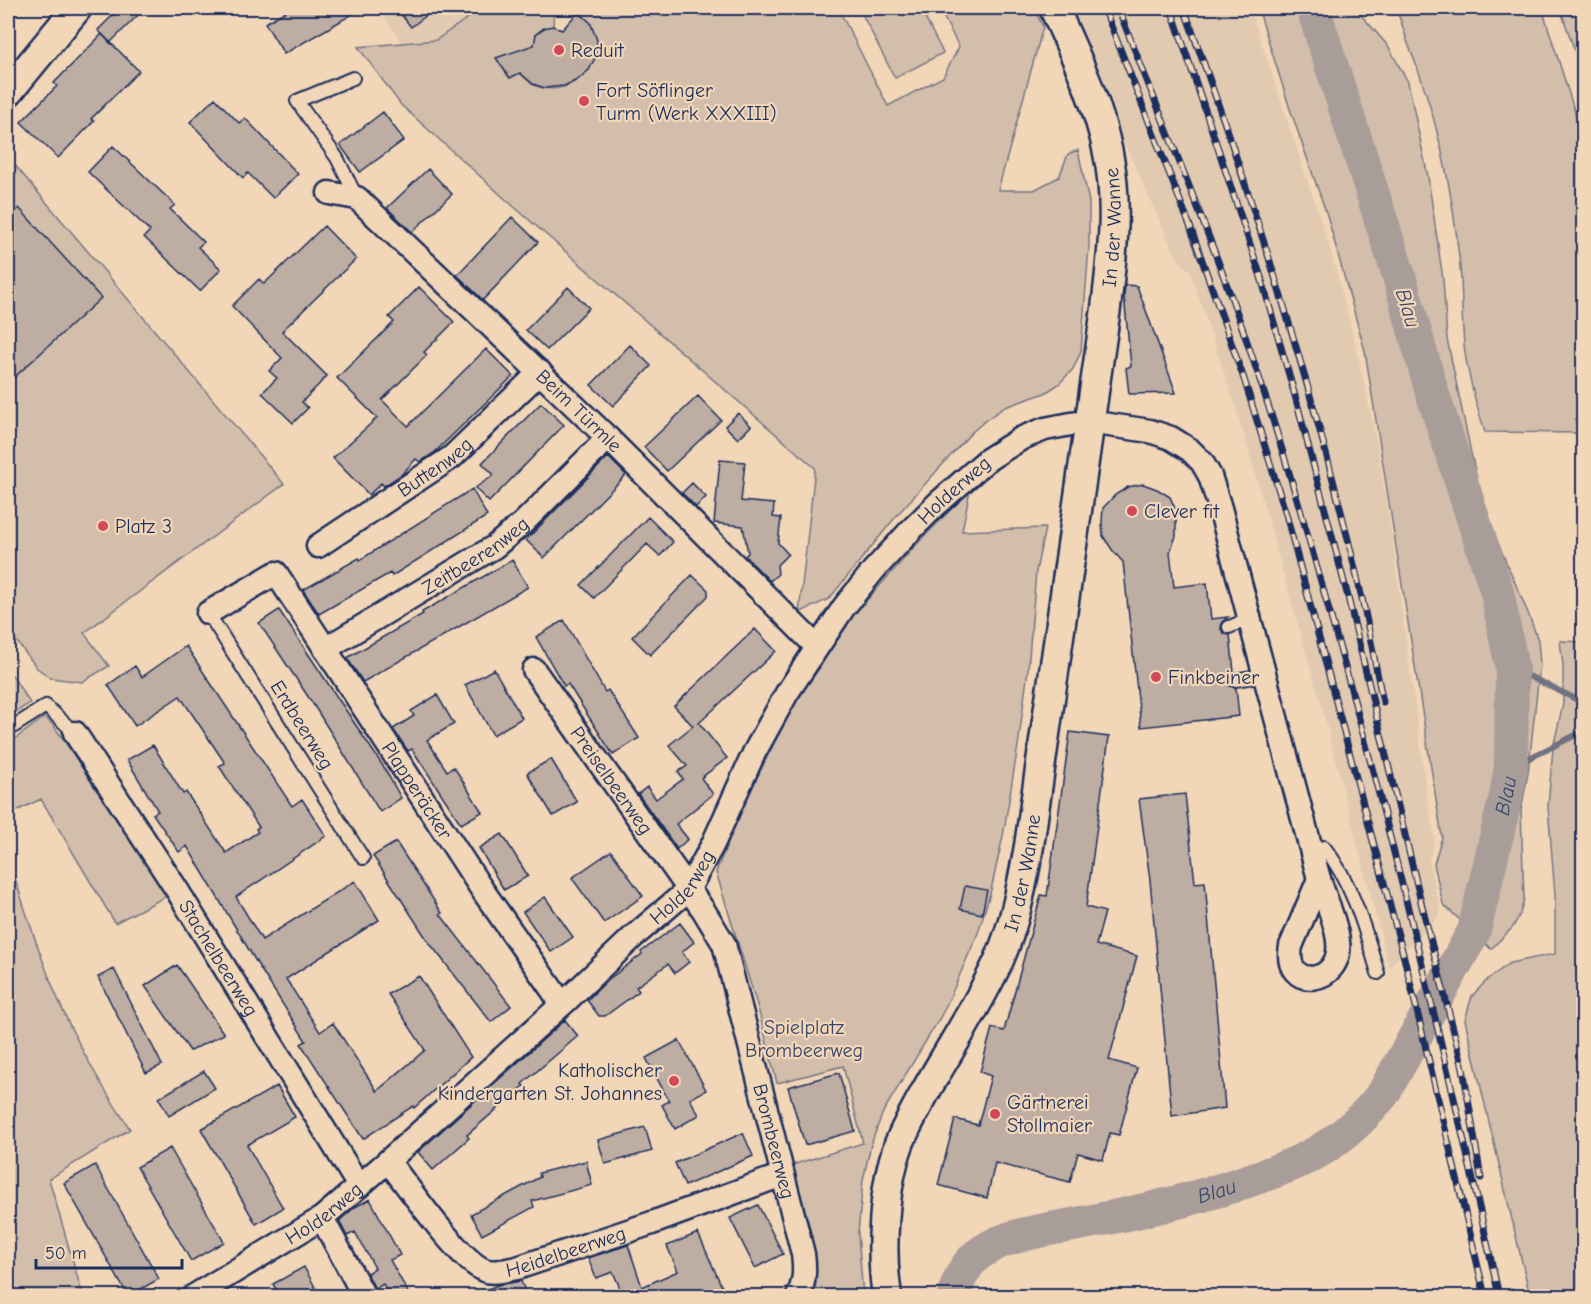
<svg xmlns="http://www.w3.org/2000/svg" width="1591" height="1304" viewBox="0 0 1591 1304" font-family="'Comic Neue',sans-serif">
<rect width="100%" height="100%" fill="#f2d6b8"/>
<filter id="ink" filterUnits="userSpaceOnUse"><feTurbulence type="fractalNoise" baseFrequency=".0167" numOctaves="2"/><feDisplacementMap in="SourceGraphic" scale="12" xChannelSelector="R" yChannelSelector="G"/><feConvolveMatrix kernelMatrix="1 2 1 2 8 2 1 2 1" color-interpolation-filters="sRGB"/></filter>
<g filter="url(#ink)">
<path fill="#e2cab1" d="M 379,8 L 482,8 L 436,40 L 402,43 Z
M 1063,8 L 1250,8 L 1330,248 L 1356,346 L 1377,444 L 1391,530 L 1427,796 L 1435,839 L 1429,861 L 1441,914 L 1389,967 L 1325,719 L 1236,408 L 1190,271 L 1176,257 Z"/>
<path fill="#d2beab" stroke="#767684" stroke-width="1.5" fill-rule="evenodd" d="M 482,8 L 838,8 L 888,106 L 943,77 L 959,47 L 939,8 L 1034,8 L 1043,27 L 998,190 L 1034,190 L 1059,177 L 1068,154 L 1078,150 L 1089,202 L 1089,247 L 1081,351 L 1073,369 L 1059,384 L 1045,393 L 1005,407 L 987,419 L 971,433 L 898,514 L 829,599 L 799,613 L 815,468 L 512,205 L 401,105 L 358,47 L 436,40 ZM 554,9 C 561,10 571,9 578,12 C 584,15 590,23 592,29 C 607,66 569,100 534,85 C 529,82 524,77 520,73 L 509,77 L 497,59 L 534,45 L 553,26 Z
M 859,8 L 920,8 L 943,53 L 895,78 Z
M 1258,8 L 1355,8 L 1388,46 L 1408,82 L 1428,177 L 1443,279 L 1447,339 L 1471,453 L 1481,496 L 1498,543 L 1528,613 L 1538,640 L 1540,664 L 1528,773 L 1521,811 L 1524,899 L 1520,914 L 1513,927 L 1491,949 L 1443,904 L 1434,864 L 1442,837 L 1365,351 L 1327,215 L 1290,109 Z
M 1395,8 L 1542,8 L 1583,138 L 1583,433 L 1485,432 C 1477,407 1469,380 1465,353 C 1461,324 1463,295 1460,267 C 1453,192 1437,115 1409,46 C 1404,33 1402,20 1395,8 Z
M 1560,8 L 1577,8 L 1583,26 L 1583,75 Z
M 14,164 L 284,484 L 84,633 L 109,666 L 82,682 L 51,678 L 37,668 L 8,630 L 8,169 Z
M 970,490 L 962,531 L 1045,528 L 1036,571 L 1028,670 L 1018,746 L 1003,836 L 991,890 L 978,933 L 951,995 L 941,1016 L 883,1112 L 871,1144 L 863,1180 L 858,1233 L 863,1296 L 814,1296 C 823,1257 802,1203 792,1165 L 863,1143 L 843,1066 L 777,1083 L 758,1008 L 716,872 L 743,806 L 775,741 L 798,698 L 820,667 L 839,631 L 919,542 Z
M 1560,641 L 1584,642 L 1584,1296 L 1530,1296 L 1465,1020 L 1472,996 L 1488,979 L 1510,963 L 1555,954 L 1555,895 L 1548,806 L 1553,748 L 1563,704 L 1563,665 Z
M 8,669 L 30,703 L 8,717 Z
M 45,717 L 54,726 L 69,748 L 167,896 L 115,923 L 41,799 L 8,815 L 8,744 Z
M 8,857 C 27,915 45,975 72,1030 C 89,1064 109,1098 130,1129 L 49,1179 L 83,1296 L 8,1296 Z"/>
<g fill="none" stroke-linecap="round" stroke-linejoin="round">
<path stroke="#707181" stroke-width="6" d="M 1512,668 L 1584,703
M 1511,767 L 1584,731"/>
<path stroke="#a99d99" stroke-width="34" id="s1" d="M 954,1296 C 959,1278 966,1262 983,1251 C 1012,1232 1054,1229 1088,1222 C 1145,1211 1201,1198 1256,1178 C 1282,1169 1307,1160 1330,1144 C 1351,1130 1368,1113 1383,1094 L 1474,931 L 1506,796 L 1511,767 L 1512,668 L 1497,592 L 1431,389 L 1399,276 L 1313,8"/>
</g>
<path fill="#bdada2" stroke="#1b2f5e" stroke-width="1.5" d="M 120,8 L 145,8 L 110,43 L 98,30 Z
M 291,8 L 363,8 L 284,54 L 265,23 Z
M 396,8 L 436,8 L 411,27 Z
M 578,12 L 590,22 L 597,40 L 596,56 L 589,70 L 577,80 L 564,86 L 545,88 L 533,84 L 520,73 L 510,78 L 496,58 L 534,45 L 536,34 L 544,28 L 553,26 L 562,30 Z
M 102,34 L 139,71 L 91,119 L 94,121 L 58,158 L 21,122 L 57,86 L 54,83 Z
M 215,98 L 239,123 L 245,118 L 298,174 L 273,198 L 248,173 L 243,178 L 190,122 Z
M 383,112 L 404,140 L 360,172 L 340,145 Z
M 113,146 L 175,205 L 170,209 L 204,242 L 198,247 L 221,269 L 200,291 L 144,237 L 150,231 L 88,172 Z
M 428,169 L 452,194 L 412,232 L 387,208 Z
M 19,208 L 101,298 L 8,383 L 8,218 Z
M 512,217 L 538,242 L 483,300 L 457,275 Z
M 324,226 L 356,259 L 282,331 L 327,376 L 302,402 L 308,408 L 293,423 L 262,393 L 277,378 L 269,371 L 282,358 L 232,306 L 259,279 L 264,284 Z
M 1125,285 L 1137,286 L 1176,393 L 1129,394 L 1126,368 L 1131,366 L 1124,296 Z
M 419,287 L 454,322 L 424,352 L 427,355 L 382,400 L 408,426 L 486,349 L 513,376 L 435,452 L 420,462 L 416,459 L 401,475 L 384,486 L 381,483 L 369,495 L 333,458 L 377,418 L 337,378 L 394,322 L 389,317 Z
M 568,287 L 589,308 L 547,350 L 526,330 Z
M 630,345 L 651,366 L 613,406 L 591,385 Z
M 698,396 L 721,420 L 667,471 L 644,447 Z
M 541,403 L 564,425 L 489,502 L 475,488 L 494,475 L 482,463 Z
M 738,413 L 751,426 L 738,439 L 725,426 Z
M 608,457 L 626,475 L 544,558 L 526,540 Z
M 720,460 L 745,462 L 741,501 L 774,504 L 773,517 L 781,518 L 778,543 L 788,554 L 777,565 L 778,574 L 770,581 L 745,556 L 748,553 L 743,526 L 714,523 Z
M 692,483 L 706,497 L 696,507 L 682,493 Z
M 1143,484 L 1157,489 L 1170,497 L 1176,511 L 1176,536 L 1170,552 L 1174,587 L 1207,583 L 1211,619 L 1228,617 L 1222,622 L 1221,629 L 1224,634 L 1230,635 L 1234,672 L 1229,674 L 1227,681 L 1229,686 L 1236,688 L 1239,716 L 1141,727 L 1123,562 L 1113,551 L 1103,536 L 1102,522 L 1103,508 L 1115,495 L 1128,487 Z
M 472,489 L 487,516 L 392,576 L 390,573 L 319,614 L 303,590 L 359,558 L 360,560 Z
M 648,517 L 673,542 L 660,556 L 647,544 L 594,598 L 581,585 Z
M 512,560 L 528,587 L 363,682 L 347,658 L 423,614 L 422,612 Z
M 692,575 L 708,590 L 708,596 L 650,655 L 632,637 Z
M 279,610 L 383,766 L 401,798 L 380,812 L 313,704 L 259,623 Z
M 564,620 L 605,692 L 608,690 L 639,738 L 613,755 L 568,684 L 564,686 L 536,637 Z
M 755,629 L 776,651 L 699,723 L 727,758 L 701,778 L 713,794 L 676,824 L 688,839 L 677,849 L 638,794 L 647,787 L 656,799 L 683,779 L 678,772 L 687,766 L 669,745 L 693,726 L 674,706 Z
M 186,646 L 292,806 L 302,799 L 326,836 L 236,897 L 262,940 L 355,881 L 379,920 L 286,979 L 320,1032 L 333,1023 L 377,1091 L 425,1050 L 388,994 L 419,976 L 471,1057 L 414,1108 L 413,1106 L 363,1139 L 301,1044 L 306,1041 L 258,965 L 187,846 L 179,852 L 153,814 L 158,811 L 127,760 L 153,745 L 183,794 L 186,792 L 226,853 L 258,832 L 256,829 L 259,827 L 219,766 L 225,763 L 180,696 L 135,726 L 108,685 L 135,666 L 142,677 Z
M 494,669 L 522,718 L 493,735 L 465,685 Z
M 437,695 L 454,724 L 427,740 L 447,771 L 454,767 L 482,812 L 461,824 L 412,749 L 408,751 L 393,729 L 414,716 L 411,711 Z
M 1070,732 L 1109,737 L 1086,907 L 1105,912 L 1096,945 L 1137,956 L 1109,1060 L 1137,1068 L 1119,1135 L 1110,1133 L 1103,1160 L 1078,1153 L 1070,1182 L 995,1163 L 987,1198 L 938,1185 L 955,1119 L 978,1125 L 991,1076 L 980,1072 L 992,1028 L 1004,1031 L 1041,895 L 1047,896 Z
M 551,759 L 577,802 L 553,816 L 527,773 Z
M 1185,794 L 1195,883 L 1205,882 L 1225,1108 L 1172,1116 L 1150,880 L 1139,799 Z
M 502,834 L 528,876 L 504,890 L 479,848 Z
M 396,842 L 442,913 L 440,914 L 511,1006 L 491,1022 L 428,941 L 373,856 Z
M 611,851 L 643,896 L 604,923 L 572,878 Z
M 965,886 L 987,890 L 982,914 L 960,909 Z
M 545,897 L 573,937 L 551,952 L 523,912 Z
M 680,923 L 694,942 L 682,952 L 689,962 L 675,973 L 668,964 L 636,987 L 639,991 L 605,1016 L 599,1016 L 587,1000 L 609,979 L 642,954 L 641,952 Z
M 177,965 L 224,1034 L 190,1051 L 145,986 Z
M 114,969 L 162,1065 L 146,1073 L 98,977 Z
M 565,1020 L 578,1036 L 522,1084 L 524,1086 L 467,1135 L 469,1138 L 433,1170 L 418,1152 Z
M 679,1040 L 706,1090 L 690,1099 L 699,1115 L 675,1129 L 662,1105 L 669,1101 L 646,1058 Z
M 204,1071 L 215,1088 L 169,1116 L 159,1098 Z
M 839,1073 L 855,1131 L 805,1145 L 788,1087 Z
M 277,1086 L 295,1117 L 247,1145 L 283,1208 L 256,1224 L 201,1129 Z
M 645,1127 L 652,1151 L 605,1164 L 598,1140 Z
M 743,1133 L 753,1156 L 685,1186 L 675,1163 Z
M 170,1148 L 224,1242 L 191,1261 L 137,1167 Z
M 586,1161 L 592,1185 L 532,1201 L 534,1207 L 482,1235 L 471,1214 L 540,1177 L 539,1173 Z
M 95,1165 L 159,1279 L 128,1296 L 64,1183 Z
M 370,1199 L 400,1255 L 390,1260 L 410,1296 L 390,1296 L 383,1284 L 375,1289 L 367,1273 L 375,1268 L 355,1232 L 347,1236 L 339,1221 L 355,1207 Z
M 758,1205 L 783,1254 L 755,1268 L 730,1218 Z
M 698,1233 L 726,1296 L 619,1296 L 623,1295 L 613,1272 L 596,1278 L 588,1258 L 628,1245 L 642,1287 L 678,1271 L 667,1246 Z
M 304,1267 L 320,1296 L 280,1296 L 273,1284 Z
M 521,1281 L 527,1296 L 472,1296 L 472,1295 L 498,1285 Z"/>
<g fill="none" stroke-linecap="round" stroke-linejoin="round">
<g stroke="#1b2f5e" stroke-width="16">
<path id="service" d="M 353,78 L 297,101 L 337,158 L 357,198
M 208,613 L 363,858
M 1229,627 L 1250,619
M 1235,680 L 1264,675
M 8,730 L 46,706 L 75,733
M 1311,850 L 1324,847 C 1353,884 1365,929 1378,973"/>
</g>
<g stroke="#1b2f5e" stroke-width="27">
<g id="minor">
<path id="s2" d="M 329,193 L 357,198 L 608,438 L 817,647"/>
<path id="s3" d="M 318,546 L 452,457 L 540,372"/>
<path id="s4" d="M 208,613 L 276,573 L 481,888 L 562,1004"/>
<path id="s5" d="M 325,649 L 494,547 L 523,523 L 608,438"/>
<path id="s6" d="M 534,670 L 704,911 L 724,944 L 803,1254 C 805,1269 805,1282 798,1296"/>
<path id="s7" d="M 75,733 L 177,890 L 359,1186"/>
<path d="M 1319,879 C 1325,899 1336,921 1338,941 C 1344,985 1282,993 1291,946 Z"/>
<path id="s8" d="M 388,1161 C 408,1186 458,1259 484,1270 C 494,1274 506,1270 517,1268 L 652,1223 L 782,1175"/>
<path d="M 322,1218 L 364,1296"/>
<path id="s9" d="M 194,1296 L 322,1218 L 388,1161 L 566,1001 L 633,937 L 688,890 L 713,844 L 754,753 L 771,722 L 787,693 L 844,607 L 873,571 L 911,530 L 937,504 L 987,460 L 1022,438 L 1045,429 L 1071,424 L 1089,422 L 1150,431 L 1171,438 L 1190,450 L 1202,462 L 1210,476 L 1220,508 L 1319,879"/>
</g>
</g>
<g stroke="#1b2f5e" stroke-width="33">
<g id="tertiary">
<path d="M 8,92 L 77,8"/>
<path id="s10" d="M 887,1296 C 880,1251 883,1187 899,1144 C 907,1124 918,1105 928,1087 C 952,1045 979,1004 999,960 C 1015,924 1022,885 1029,846 L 1106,308 C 1112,257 1119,204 1108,153 C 1098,102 1075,55 1054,8"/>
</g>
</g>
<use href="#service" stroke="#f2d6b8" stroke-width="12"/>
<use href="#minor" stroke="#f2d6b8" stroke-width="22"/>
<use href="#tertiary" stroke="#f2d6b8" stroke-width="28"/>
<g stroke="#1b2f5e" stroke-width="7">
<path id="rail" d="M 1104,8 L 1190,226 L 1244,379 L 1286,514 L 1407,969 L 1485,1296
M 1118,8 C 1166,129 1217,250 1258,374 C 1292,477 1321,581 1350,685 C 1405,888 1454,1092 1499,1296
M 1171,8 L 1261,277 L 1297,403 L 1347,593 L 1422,906 L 1463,1068 L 1481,1178
M 1184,8 C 1253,198 1315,393 1360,590 C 1369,627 1375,665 1383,702"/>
</g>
<use href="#rail" stroke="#f2d6b8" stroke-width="4.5" stroke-dasharray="14" stroke-linecap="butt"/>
</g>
</g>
<g fill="#d1495b" stroke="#f2d6b8" stroke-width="2">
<circle cx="559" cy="50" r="6"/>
<circle cx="584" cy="101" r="6"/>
<circle cx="1132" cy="511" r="6"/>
<circle cx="103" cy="526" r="6"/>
<circle cx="1156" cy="677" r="6"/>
<circle cx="674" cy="1081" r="6"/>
<circle cx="995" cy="1114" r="6"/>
</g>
<g text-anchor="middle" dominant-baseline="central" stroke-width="4.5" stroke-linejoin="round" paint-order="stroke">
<g font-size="20" fill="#1b2f5e" stroke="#f2d6b8" text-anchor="start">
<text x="571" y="50">Reduit</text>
<text x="596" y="90">Fort Söflinger<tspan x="596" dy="23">Turm (Werk XXXIII)</tspan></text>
<text x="1144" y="511">Clever fit</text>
<text x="115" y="526">Platz 3</text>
<text x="1168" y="677">Finkbeiner</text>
<text x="662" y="1070" text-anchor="end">Katholischer<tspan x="662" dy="23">Kindergarten St. Johannes</tspan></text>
<text x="1007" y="1102">Gärtnerei<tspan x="1007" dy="23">Stollmaier</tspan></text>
</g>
<g font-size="20" fill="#1b2f5e" stroke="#f2d6b8">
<text stroke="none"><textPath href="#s10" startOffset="1106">In der Wanne</textPath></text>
<text stroke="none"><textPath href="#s2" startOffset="336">Beim Türmle</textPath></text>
<text stroke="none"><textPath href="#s3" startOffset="141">Buttenweg</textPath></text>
<text stroke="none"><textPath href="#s9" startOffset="1126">Holderweg</textPath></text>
<text stroke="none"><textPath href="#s5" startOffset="177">Zeitbeerenweg</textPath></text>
<text transform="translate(302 725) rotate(58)">Erdbeerweg</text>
<text stroke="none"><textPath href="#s6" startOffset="135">Preiselbeerweg</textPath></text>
<text stroke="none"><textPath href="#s4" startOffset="338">Plapperäcker</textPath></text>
<text stroke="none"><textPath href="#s10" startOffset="454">In der Wanne</textPath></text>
<text stroke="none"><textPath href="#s9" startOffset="640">Holderweg</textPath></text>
<text stroke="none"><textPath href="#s7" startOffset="267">Stachelbeerweg</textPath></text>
<text stroke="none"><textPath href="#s6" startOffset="537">Brombeerweg</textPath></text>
<text stroke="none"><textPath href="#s9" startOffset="154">Holderweg</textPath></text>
<text stroke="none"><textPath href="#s8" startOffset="231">Heidelbeerweg</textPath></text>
</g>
<g font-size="20" fill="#36446a" stroke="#f2d6b8">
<text x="804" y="1027">Spielplatz<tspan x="804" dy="23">Brombeerweg</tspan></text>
</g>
<g font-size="21" font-style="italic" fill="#37456a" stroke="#f2d6b8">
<text transform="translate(1408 308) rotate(73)">Blau</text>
<text stroke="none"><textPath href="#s1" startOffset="819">Blau</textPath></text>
<text stroke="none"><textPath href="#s1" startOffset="297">Blau</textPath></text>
</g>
</g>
<rect width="1591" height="1304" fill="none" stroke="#f2d6b8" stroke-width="30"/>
<rect x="15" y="15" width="1561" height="1274" fill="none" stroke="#1b2f5e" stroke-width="2" filter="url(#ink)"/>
<path d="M36 1259v9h146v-9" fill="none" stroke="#1b2f5e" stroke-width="3"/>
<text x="45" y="1259" font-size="18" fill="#1b2f5e" stroke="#f2d6b8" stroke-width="4.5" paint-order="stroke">50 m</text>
</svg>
